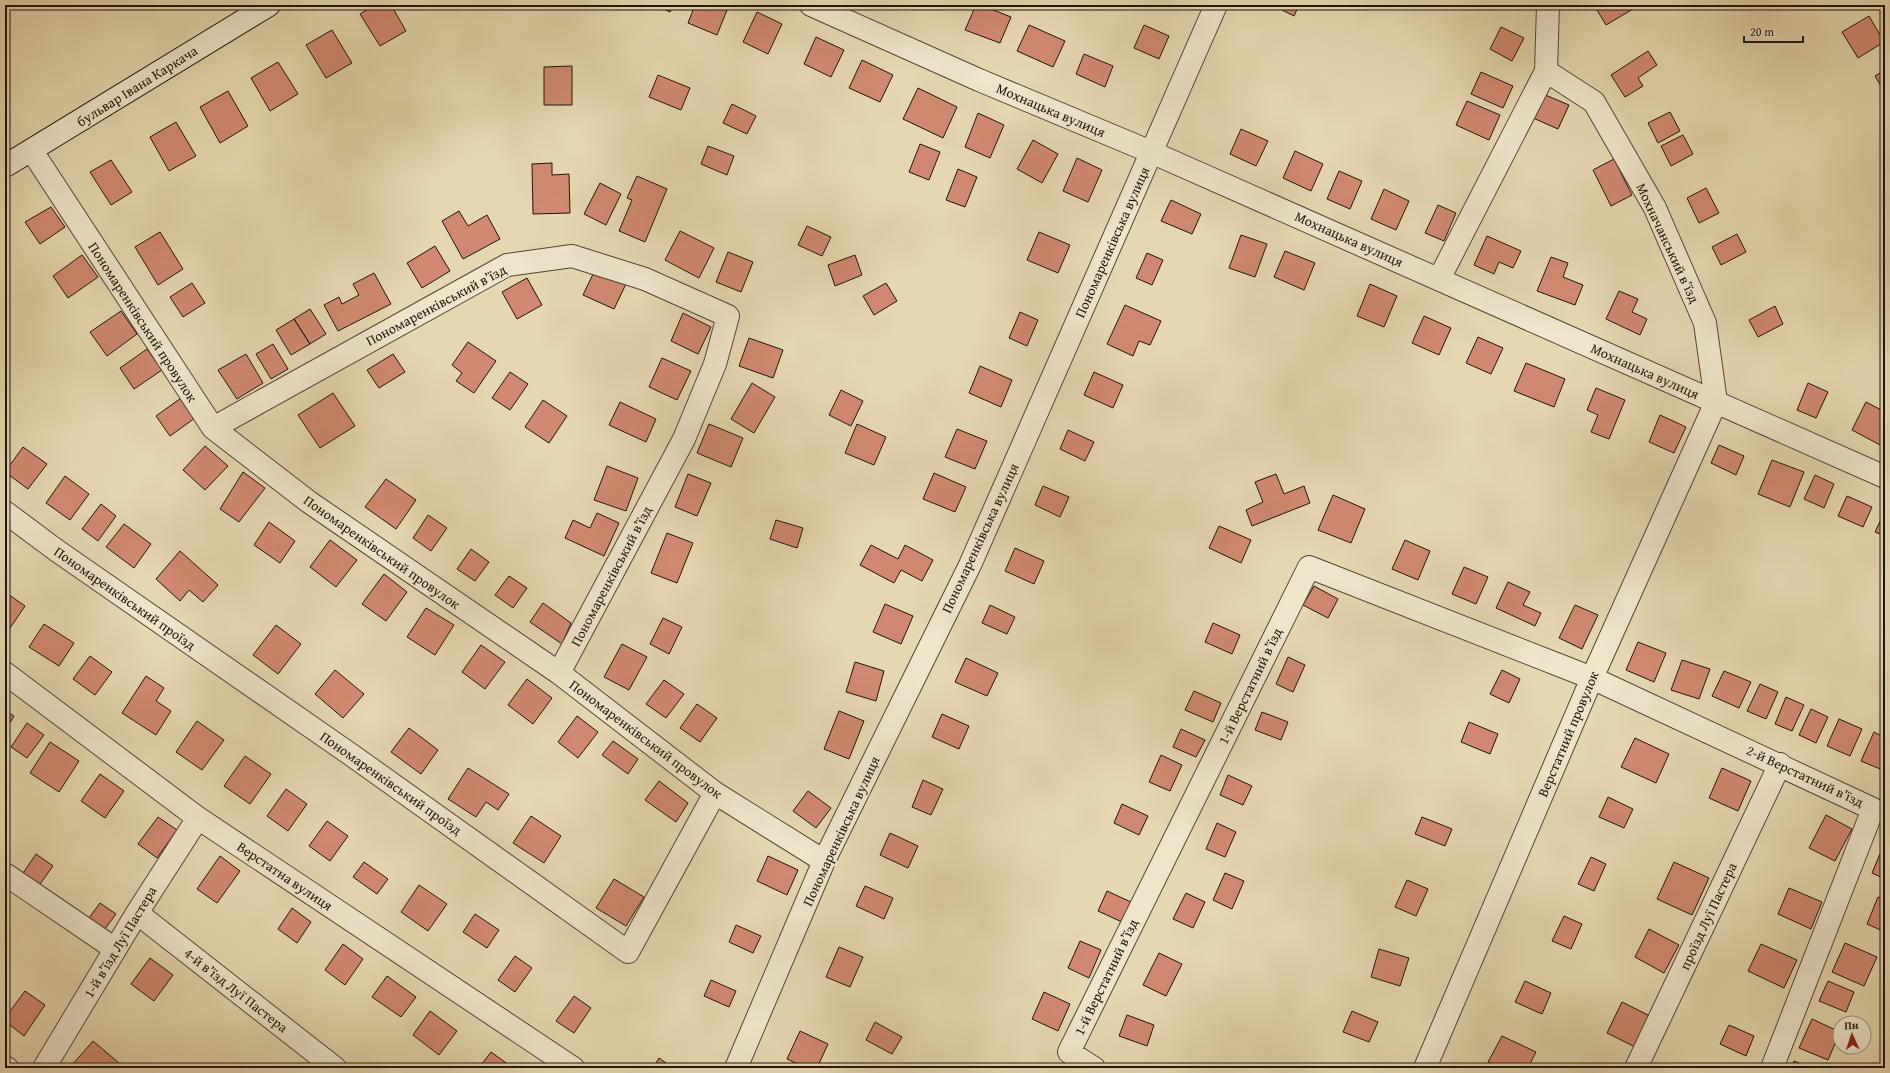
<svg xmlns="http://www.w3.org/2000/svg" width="1890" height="1073" viewBox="0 0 1890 1073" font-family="'Gentium Book Plus',serif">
<rect width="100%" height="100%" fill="#e5d7af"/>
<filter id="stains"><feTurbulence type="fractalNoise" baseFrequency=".005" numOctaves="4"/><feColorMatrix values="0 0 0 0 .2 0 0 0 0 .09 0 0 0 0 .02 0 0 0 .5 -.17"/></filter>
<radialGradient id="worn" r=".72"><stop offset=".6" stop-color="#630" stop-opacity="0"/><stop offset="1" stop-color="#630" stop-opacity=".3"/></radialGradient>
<path fill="#d08970" stroke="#20150d" d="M 375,5 L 391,5 L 406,31 L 380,46 L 360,14 Z
M 655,5 L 674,5 L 670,12 Z
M 695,5 L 729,5 L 717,35 L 688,23 Z
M 976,5 L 981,5 L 1011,17 L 1000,43 L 965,30 Z
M 1170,5 L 1182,5 L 1180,10 Z
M 1272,5 L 1299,5 L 1294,16 Z
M 1594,5 L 1637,5 L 1638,6 L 1606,25 Z
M 1831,5 L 1843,5 L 1834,10 Z
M 757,12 L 782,24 L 768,54 L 743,42 Z
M 1869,16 L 1884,42 L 1858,58 L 1842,32 Z
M 1029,25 L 1065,41 L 1053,67 L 1017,51 Z
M 1144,25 L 1169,36 L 1159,59 L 1134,48 Z
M 1501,27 L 1524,38 L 1512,61 L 1490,49 Z
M 332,30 L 352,63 L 326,78 L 306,45 Z
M 816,37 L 844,50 L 831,77 L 804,64 Z
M 1648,51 L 1657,65 L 1638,78 L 1643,86 L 1625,97 L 1611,75 Z
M 1084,54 L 1113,66 L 1105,87 L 1076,74 Z
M 862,60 L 893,75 L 880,102 L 849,88 Z
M 278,62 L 298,94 L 270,111 L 251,78 Z
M 572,66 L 572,105 L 544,105 L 544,67 Z
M 1885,70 L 1885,93 L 1875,76 Z
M 1481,72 L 1513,86 L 1503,108 L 1471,94 Z
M 658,75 L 690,88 L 681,110 L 649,97 Z
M 918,88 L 957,107 L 943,138 L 903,119 Z
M 228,91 L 248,126 L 220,143 L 200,107 Z
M 1543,94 L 1569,105 L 1558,129 L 1533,118 Z
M 1467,101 L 1500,115 L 1489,140 L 1456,125 Z
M 732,104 L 756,116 L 747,134 L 723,123 Z
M 1670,112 L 1680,131 L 1658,143 L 1648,123 Z
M 978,113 L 1004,125 L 990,158 L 965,147 Z
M 176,122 L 196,156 L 169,171 L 150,137 Z
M 1241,129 L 1268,141 L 1256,166 L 1230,154 Z
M 1683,135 L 1693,154 L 1671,166 L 1661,146 Z
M 1033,140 L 1058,154 L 1042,183 L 1017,169 Z
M 920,144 L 940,152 L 929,180 L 909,172 Z
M 708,146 L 734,156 L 727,175 L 701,164 Z
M 1295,151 L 1323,164 L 1311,191 L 1283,178 Z
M 1077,158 L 1102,170 L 1088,202 L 1063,191 Z
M 1614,159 L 1632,195 L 1611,206 L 1593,170 Z
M 111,160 L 132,192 L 111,205 L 90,172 Z
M 552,163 L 552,175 L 569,174 L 570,213 L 533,214 L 532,164 Z
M 958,169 L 977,177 L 965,207 L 946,200 Z
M 1339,171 L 1362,181 L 1350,209 L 1327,199 Z
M 637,176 L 667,189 L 645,242 L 619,231 L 632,200 L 627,198 Z
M 600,183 L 621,194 L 606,225 L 584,214 Z
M 1706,188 L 1719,213 L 1699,223 L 1687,198 Z
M 1384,189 L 1409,201 L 1396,230 L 1371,219 Z
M 1171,200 L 1201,214 L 1192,234 L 1161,221 Z
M 1438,205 L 1456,213 L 1444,241 L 1425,233 Z
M 51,207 L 65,227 L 40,244 L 25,222 Z
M 459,211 L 468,226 L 487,215 L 500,239 L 463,259 L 442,221 Z
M 807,226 L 831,237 L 822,256 L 798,245 Z
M 680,231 L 714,248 L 699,278 L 665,260 Z
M 160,232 L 183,269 L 158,285 L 135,247 Z
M 1039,232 L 1070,245 L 1058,273 L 1027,260 Z
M 1737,234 L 1746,252 L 1721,265 L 1712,247 Z
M 1241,235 L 1267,244 L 1255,277 L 1229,268 Z
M 1487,236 L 1521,251 L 1513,268 L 1499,262 L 1494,274 L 1474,265 Z
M 435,246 L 450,271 L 422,288 L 407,263 Z
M 1285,251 L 1315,263 L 1304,290 L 1274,277 Z
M 728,252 L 753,262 L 741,292 L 716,282 Z
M 1147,253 L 1163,260 L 1152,285 L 1136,278 Z
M 82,255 L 98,277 L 68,298 L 53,276 Z
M 855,255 L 862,275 L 835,286 L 828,265 Z
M 1551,257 L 1568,263 L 1563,277 L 1583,285 L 1575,305 L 1537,291 Z
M 595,270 L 626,284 L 614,309 L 583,295 Z
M 374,273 L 391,304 L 338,331 L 324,305 L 339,297 L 342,304 L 359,295 L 353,284 Z
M 527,278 L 542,305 L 517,319 L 502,292 Z
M 192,283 L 205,303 L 183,317 L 170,297 Z
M 886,283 L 897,301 L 874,315 L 863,296 Z
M 1370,284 L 1397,296 L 1384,327 L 1357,316 Z
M 1619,291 L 1638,299 L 1632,312 L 1647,319 L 1640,335 L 1606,319 Z
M 1125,305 L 1161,321 L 1150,345 L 1139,341 L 1133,356 L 1107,344 Z
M 1775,306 L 1783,324 L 1758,337 L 1749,320 Z
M 310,309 L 326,334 L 310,344 L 294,319 Z
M 121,311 L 137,334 L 107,356 L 90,332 Z
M 1020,312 L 1038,320 L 1027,346 L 1009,338 Z
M 683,313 L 711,327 L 698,354 L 671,341 Z
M 1424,316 L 1451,328 L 1439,355 L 1412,343 Z
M 294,319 L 310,344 L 291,355 L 276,330 Z
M 1478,337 L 1503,348 L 1491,374 L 1466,363 Z
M 749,338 L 783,350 L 773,378 L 739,366 Z
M 468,342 L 496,361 L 474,393 L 456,381 L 462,373 L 452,365 Z
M 273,344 L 288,369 L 271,379 L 256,354 Z
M 147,349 L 162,370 L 134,389 L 120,368 Z
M 246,354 L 263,383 L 237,399 L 218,370 Z
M 393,354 L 405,372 L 379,388 L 367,370 Z
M 662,358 L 691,371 L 677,400 L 649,387 Z
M 1526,363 L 1565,379 L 1554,407 L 1514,391 Z
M 980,366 L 1012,380 L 1001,407 L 969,393 Z
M 510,372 L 528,384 L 510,410 L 492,398 Z
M 1094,372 L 1123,385 L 1113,408 L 1084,395 Z
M 752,383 L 775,397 L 754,433 L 731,419 Z
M 1808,383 L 1828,392 L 1816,418 L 1797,410 Z
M 1596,388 L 1625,400 L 1609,439 L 1591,432 L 1598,415 L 1587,410 Z
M 841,390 L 863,401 L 851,426 L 829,415 Z
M 333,393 L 355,426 L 320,448 L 298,415 Z
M 181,398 L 195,418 L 170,436 L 156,416 Z
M 543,400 L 567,416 L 549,443 L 525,427 Z
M 620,402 L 656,419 L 646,442 L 609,425 Z
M 1866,402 L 1885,412 L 1885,440 L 1882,446 L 1852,430 Z
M 1660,415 L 1686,427 L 1674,453 L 1649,442 Z
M 709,424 L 743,438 L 731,467 L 697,453 Z
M 857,424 L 886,437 L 874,465 L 845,453 Z
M 957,429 L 987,441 L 975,469 L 945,457 Z
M 1068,430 L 1094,442 L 1085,461 L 1060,449 Z
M 1719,445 L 1744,456 L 1736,475 L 1711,463 Z
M 205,446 L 228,466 L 205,490 L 183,470 Z
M 23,447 L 47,464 L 28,489 L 5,472 Z
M 1772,460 L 1804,472 L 1790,507 L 1758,494 Z
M 607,466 L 638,478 L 626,511 L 594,500 Z
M 243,472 L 265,488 L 239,522 L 220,509 Z
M 934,473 L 966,487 L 955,512 L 923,499 Z
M 688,474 L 711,483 L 697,516 L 675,507 Z
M 1276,474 L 1284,494 L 1304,486 L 1310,503 L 1252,526 L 1246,510 L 1263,502 L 1255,482 Z
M 1815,475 L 1834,484 L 1824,508 L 1804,499 Z
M 65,476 L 89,494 L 70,520 L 46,503 Z
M 386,479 L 416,500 L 396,529 L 365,507 Z
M 1043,486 L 1069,497 L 1060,517 L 1035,505 Z
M 1333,495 L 1365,509 L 1351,543 L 1318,530 Z
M 1847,496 L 1872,507 L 1863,527 L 1838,516 Z
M 101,504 L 116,516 L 98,541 L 82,529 Z
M 597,513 L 619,523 L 604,556 L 565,538 L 573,520 L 590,528 Z
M 1884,513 L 1885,513 L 1885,536 L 1875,532 Z
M 428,515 L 447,528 L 431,551 L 413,538 Z
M 776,520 L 803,528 L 797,548 L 770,539 Z
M 269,522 L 295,541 L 280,563 L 254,545 Z
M 124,524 L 151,544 L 134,568 L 106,547 Z
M 1219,526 L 1251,540 L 1241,563 L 1209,548 Z
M 667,533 L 693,543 L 677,583 L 651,573 Z
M 330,540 L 357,560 L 336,587 L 310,567 Z
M 1405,540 L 1430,551 L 1418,580 L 1392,569 Z
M 871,545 L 898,559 L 905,545 L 933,560 L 922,581 L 901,570 L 894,583 L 860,565 Z
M 1015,548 L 1044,561 L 1034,584 L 1005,571 Z
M 471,549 L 489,562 L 475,581 L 457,569 Z
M 180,551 L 218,585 L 203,602 L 189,590 L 180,601 L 156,579 Z
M 1464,567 L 1488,577 L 1476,604 L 1452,594 Z
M 384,574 L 407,592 L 386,621 L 362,604 Z
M 509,576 L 527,588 L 513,608 L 495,595 Z
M 1508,582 L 1530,592 L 1523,605 L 1541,613 L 1535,626 L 1496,608 Z
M 1314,586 L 1338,599 L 1328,618 L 1303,605 Z
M 5,592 L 25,606 L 8,631 L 5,629 Z
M 543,603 L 571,623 L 562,644 L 530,622 Z
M 885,604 L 913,616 L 901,644 L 873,632 Z
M 990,605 L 1015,617 L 1007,634 L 982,623 Z
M 1575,605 L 1598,615 L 1582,649 L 1559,638 Z
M 426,608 L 454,625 L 435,655 L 407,637 Z
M 663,618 L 682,627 L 669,654 L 650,644 Z
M 1213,623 L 1240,635 L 1232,654 L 1205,642 Z
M 44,624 L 74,643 L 59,666 L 29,647 Z
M 276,625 L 301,644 L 278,674 L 253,655 Z
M 1638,642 L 1666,653 L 1654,682 L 1626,670 Z
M 622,644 L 647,657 L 629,690 L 604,677 Z
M 481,645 L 505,662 L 485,689 L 462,672 Z
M 90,656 L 112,672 L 95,695 L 73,679 Z
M 1288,657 L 1305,665 L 1293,692 L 1276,684 Z
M 966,658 L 998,673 L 987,696 L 955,682 Z
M 1682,660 L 1710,669 L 1699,699 L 1671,690 Z
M 855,662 L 884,671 L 876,701 L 846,692 Z
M 335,670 L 364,694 L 343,718 L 315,694 Z
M 1502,670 L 1520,679 L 1509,703 L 1490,694 Z
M 1724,671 L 1751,682 L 1739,708 L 1712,696 Z
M 146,676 L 164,688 L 156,701 L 171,711 L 156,735 L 122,713 Z
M 527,679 L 552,698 L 533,724 L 508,705 Z
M 664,680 L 684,694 L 666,718 L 646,704 Z
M 1760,684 L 1778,692 L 1766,719 L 1747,711 Z
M 1194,691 L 1221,703 L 1213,722 L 1185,710 Z
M 1786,697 L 1804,705 L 1792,731 L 1775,724 Z
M 697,704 L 717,718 L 700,742 L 680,728 Z
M 1811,709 L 1828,717 L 1816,743 L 1799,735 Z
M 5,711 L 14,716 L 5,731 Z
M 839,711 L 864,721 L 849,759 L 824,749 Z
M 1262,712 L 1288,722 L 1281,740 L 1255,730 Z
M 942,714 L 969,726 L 959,749 L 932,737 Z
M 577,716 L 598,732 L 578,758 L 558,742 Z
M 1839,719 L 1862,729 L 1850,756 L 1827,746 Z
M 197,721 L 224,740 L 202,770 L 176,752 Z
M 1469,722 L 1498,734 L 1490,754 L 1461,742 Z
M 27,723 L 44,735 L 27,758 L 11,747 Z
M 409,728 L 438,750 L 421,774 L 391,752 Z
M 1181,729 L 1205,740 L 1196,757 L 1173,747 Z
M 1874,732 L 1885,738 L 1885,771 L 1861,761 Z
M 1635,738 L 1669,754 L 1656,783 L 1621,767 Z
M 613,741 L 638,759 L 628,774 L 602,755 Z
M 50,742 L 79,761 L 59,792 L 30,773 Z
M 1161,755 L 1182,765 L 1170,791 L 1149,782 Z
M 245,756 L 271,774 L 250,804 L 224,786 Z
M 468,768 L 509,794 L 498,810 L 486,802 L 476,817 L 448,799 Z
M 1722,768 L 1751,781 L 1738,811 L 1709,798 Z
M 100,774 L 124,791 L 105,818 L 81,801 Z
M 1228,775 L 1252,786 L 1243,805 L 1220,795 Z
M 923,780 L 943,789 L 931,815 L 912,807 Z
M 659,781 L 688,803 L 676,822 L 645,800 Z
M 286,789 L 307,804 L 288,831 L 267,816 Z
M 808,791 L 831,808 L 816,828 L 793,811 Z
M 1608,797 L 1633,809 L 1624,828 L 1599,817 Z
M 1122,804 L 1148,816 L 1139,835 L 1114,823 Z
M 1826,815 L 1852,829 L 1835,861 L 1809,848 Z
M 531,816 L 561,836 L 544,863 L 513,843 Z
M 158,817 L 177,830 L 157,858 L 138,844 Z
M 1422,817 L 1452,829 L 1445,846 L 1415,834 Z
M 327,821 L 348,836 L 330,861 L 309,846 Z
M 1217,823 L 1236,832 L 1225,857 L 1206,849 Z
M 890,833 L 918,846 L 908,868 L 880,855 Z
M 36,854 L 53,866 L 35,891 L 19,879 Z
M 1880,854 L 1885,856 L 1885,879 L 1872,873 Z
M 220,856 L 240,871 L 217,903 L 197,889 Z
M 768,856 L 798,870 L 787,895 L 757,881 Z
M 1591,857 L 1606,864 L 1594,891 L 1578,884 Z
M 364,862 L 388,879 L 377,894 L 353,877 Z
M 1674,862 L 1709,878 L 1692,915 L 1657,899 Z
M 1225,873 L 1244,881 L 1232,909 L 1213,900 Z
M 614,879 L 644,897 L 626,926 L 596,908 Z
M 1407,880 L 1428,889 L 1416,916 L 1395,907 Z
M 419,885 L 447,904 L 428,931 L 401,912 Z
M 865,886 L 893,898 L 884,919 L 856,906 Z
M 1789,888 L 1822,902 L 1811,929 L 1778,914 Z
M 1107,891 L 1131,902 L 1122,922 L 1098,911 Z
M 1186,893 L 1205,902 L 1193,928 L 1173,919 Z
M 1878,897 L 1885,900 L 1885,932 L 1867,924 Z
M 100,903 L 116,914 L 99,937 L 83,926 Z
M 292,908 L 311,922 L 297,943 L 278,929 Z
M 475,914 L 499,930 L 487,948 L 463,932 Z
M 1564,916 L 1582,924 L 1571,949 L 1552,941 Z
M 736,925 L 761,936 L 753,953 L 729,942 Z
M 1649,929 L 1679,945 L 1664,973 L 1635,957 Z
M 1080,941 L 1101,950 L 1089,978 L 1068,968 Z
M 1845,943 L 1877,957 L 1864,986 L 1832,972 Z
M 343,944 L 363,959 L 345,985 L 325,970 Z
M 1761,944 L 1797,960 L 1784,988 L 1748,971 Z
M 839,947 L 863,957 L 850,987 L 826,977 Z
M 1379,949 L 1409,958 L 1400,986 L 1371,977 Z
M 1159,953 L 1182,964 L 1166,996 L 1143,985 Z
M 515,956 L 532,968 L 515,992 L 498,980 Z
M 150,958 L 173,975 L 154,1001 L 131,984 Z
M 387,976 L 416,997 L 401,1017 L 372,997 Z
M 711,980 L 736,991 L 729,1007 L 704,996 Z
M 1525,981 L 1551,993 L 1542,1014 L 1515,1002 Z
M 1828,981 L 1854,992 L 1846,1012 L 1819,1001 Z
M 25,991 L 45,1005 L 24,1036 L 5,1021 L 5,1018 Z
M 1044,992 L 1070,1004 L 1058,1031 L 1032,1019 Z
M 574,996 L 591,1008 L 574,1033 L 556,1021 Z
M 1622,1002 L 1650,1016 L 1635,1047 L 1607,1033 Z
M 430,1011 L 457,1031 L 439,1055 L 413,1035 Z
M 1352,1011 L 1378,1022 L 1369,1042 L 1343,1032 Z
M 1127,1015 L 1154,1025 L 1147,1046 L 1119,1036 Z
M 1812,1019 L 1840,1032 L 1828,1060 L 1799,1048 Z
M 875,1022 L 902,1037 L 892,1054 L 866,1040 Z
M 1729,1025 L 1754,1036 L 1746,1056 L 1720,1044 Z
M 800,1031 L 828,1044 L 817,1068 L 806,1068 L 787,1059 Z
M 1502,1036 L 1536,1052 L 1528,1068 L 1501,1068 L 1488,1062 Z
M 93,1041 L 119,1063 L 114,1068 L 73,1068 L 71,1066 Z
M 491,1052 L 513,1068 L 479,1068 Z
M 659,1058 L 673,1068 L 653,1068 Z
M 1794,1061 L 1811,1068 L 1791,1068 Z"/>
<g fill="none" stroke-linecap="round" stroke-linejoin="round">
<g stroke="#514636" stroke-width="24">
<path id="street" d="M 811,5 L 979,80 L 1151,152 L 1885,477
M 32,151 L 213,428 L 309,502 L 559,673 L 715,793 L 824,861
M 1439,279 L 1546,71
M 213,428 L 507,265 L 572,256 L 645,279 L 728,316 L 715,364 L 684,439 L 559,673
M 5,512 L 56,550 L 350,754 L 628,952 L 715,793
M 5,673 L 198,818 L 573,1068
M 5,874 L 115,949
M 137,913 L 335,1068
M 5,1067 L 7,1068
M 44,1068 L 137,913 L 198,818
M 736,1068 L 824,861 L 970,565 L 1216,5
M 1094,1068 L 1069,1052 L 1309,567 L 1592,678 L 1873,809 L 1772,1068
M 1425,1068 L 1592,678 L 1716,402 L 1705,323 L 1655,208 L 1594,102 L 1546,71 L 1548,5
M 1636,1068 L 1780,764"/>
</g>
<g stroke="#20150d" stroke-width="24">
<path id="secondary" d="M 5,166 L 269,5"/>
</g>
<use href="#street" stroke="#eee5cb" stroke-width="22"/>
<use href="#secondary" stroke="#eee5cb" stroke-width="22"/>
</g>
<g text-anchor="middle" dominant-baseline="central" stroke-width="3.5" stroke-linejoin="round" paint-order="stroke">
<g font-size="14" fill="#20150d" stroke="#eee5cb">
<text transform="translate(137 86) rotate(-32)">бульвар Івана Каркача</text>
<text transform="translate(1051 110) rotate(23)">Мохнацька вулиця</text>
<text transform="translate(1349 239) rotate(24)">Мохнацька вулиця</text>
<text transform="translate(1112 242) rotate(-66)">Пономаренківська вулиця</text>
<text transform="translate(1668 243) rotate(65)">Мохначанський в’їзд</text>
<text transform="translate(436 305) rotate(-28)">Пономаренківський в’їзд</text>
<text transform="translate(143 322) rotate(57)">Пономаренківський провулок</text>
<text transform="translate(1645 371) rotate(24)">Мохнацька вулиця</text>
<text transform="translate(980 538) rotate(-65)">Пономаренківська вулиця</text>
<text transform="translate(382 552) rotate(35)">Пономаренківський провулок</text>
<text transform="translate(611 576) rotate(-62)">Пономаренківський в’їзд</text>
<text transform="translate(125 598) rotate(35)">Пономаренківський проїзд</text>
<text transform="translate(1250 686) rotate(-64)">1-й Верстатний в’їзд</text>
<text transform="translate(1568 734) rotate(-67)">Верстатний провулок</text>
<text transform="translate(646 739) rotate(37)">Пономаренківський провулок</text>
<text transform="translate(1805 776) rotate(25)">2-й Верстатний в’їзд</text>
<text transform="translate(391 783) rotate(35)">Пономаренківський проїзд</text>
<text transform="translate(841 831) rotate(-65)">Пономаренківська вулиця</text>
<text transform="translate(285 876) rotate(34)">Верстатна вулиця</text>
<text transform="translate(1708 916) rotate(-65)">проїзд Луї Пастера</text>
<text transform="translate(120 942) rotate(-59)">1-й в’їзд Луї Пастера</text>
<text transform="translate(1106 977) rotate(-64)">1-й Верстатний в’їзд</text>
<text transform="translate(236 990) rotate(38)">4-й в’їзд Луї Пастера</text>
</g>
</g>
<rect width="1890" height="1073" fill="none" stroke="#e5d7af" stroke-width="20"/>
<rect x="6" y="6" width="1878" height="1061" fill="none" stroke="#20150d" stroke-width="2"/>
<rect x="10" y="10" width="1870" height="1053" fill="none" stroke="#20150d"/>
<g transform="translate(1852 1035) rotate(357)"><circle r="19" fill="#eee5cb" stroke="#9c927f"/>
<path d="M0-3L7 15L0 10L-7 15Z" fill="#8f2418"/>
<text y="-6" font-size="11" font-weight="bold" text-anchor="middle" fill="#20150d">Пн</text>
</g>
<path d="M1744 36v6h59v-6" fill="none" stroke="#20150d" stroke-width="2"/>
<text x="1750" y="36" font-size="12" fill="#20150d" stroke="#eee5cb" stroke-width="3" paint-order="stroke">20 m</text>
<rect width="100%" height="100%" filter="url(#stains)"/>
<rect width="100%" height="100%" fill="url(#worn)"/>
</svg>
